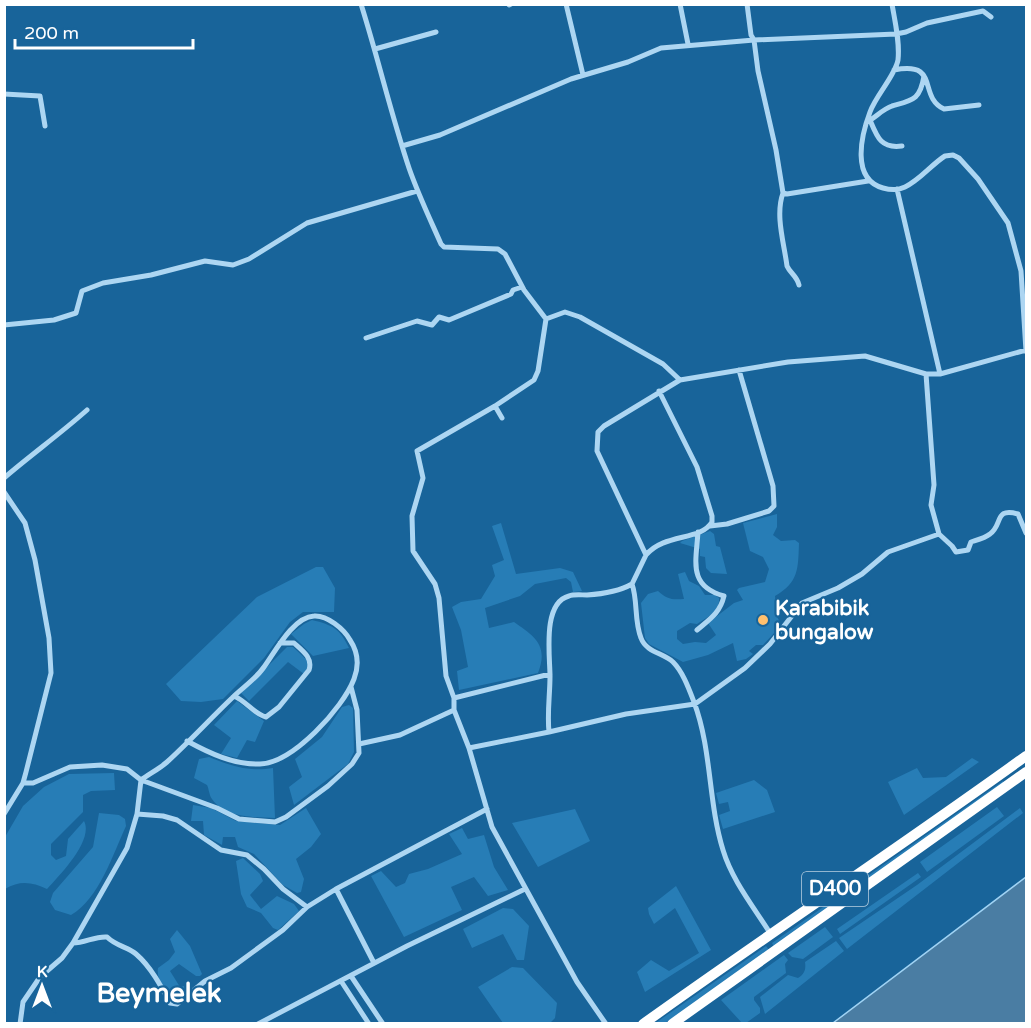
<svg xmlns="http://www.w3.org/2000/svg" width="1031" height="1028" viewBox="0 0 1031 1028" font-family="'Varela Round',sans-serif">
<rect width="100%" height="100%" fill="#18649a"/>
<path fill="#277db6" d="M 777,514 L 777,527 L 773,535 L 781,541 L 795,540 L 799,543 C 798,569 799,582 775,596 L 777,617 L 780,622 L 776,631 L 763,645 L 756,645 L 749,651 L 753,654 L 746,659 L 737,661 L 733,643 L 708,655 L 683,662 L 649,644 L 645,638 L 641,603 L 648,594 L 658,591 C 667,599 671,600 684,599 L 678,574 L 685,572 L 689,581 L 699,586 L 705,595 L 715,595 L 719,598 C 720,612 708,617 697,624 L 690,623 L 677,631 L 677,639 L 683,644 L 695,642 L 706,643 L 716,635 L 708,623 L 734,603 L 743,600 L 737,590 L 739,588 L 765,582 L 769,569 L 763,557 L 750,551 L 743,523 Z
M 501,523 L 516,574 L 560,568 L 573,572 L 582,591 L 573,592 L 571,582 L 566,578 L 535,584 L 520,596 L 485,608 L 489,628 L 514,622 C 534,636 549,645 538,673 L 459,690 L 457,671 L 468,667 L 461,630 L 452,607 L 461,602 L 481,599 L 495,576 L 492,565 L 504,560 L 492,526 Z
M 710,531 L 714,534 L 716,546 L 720,547 L 727,574 L 711,573 L 706,568 L 705,557 L 700,556 L 700,549 L 680,543 L 682,541 Z
M 316,567 L 323,567 L 335,588 L 334,612 L 303,612 L 290,622 L 264,658 L 223,699 L 201,702 L 181,701 L 166,684 L 257,597 Z
M 312,620 C 333,625 340,629 349,648 L 313,656 L 291,634 L 304,624 Z
M 287,647 L 293,647 L 308,661 L 308,666 L 304,674 L 288,662 L 249,701 L 241,693 Z
M 237,701 L 264,721 L 255,742 L 247,740 L 237,758 L 221,754 L 231,738 L 214,725 Z
M 349,705 L 353,708 L 354,752 L 348,764 L 294,805 L 289,787 L 302,777 L 295,759 L 322,737 L 342,707 Z
M 209,757 C 231,766 249,772 273,768 L 275,818 C 254,817 225,818 212,799 C 209,795 209,789 207,785 L 194,778 L 199,759 Z
M 972,758 L 979,762 L 904,815 L 888,782 L 917,768 L 923,778 L 946,777 Z
M 114,773 L 115,790 L 91,791 L 83,795 L 83,812 L 51,844 L 51,855 L 56,860 L 66,856 L 68,839 L 84,821 C 94,840 60,875 47,889 C 32,882 20,880 5,889 L 5,837 L 23,806 L 44,787 L 69,774 Z
M 754,780 L 767,790 L 775,812 L 723,829 L 719,815 L 730,811 L 728,802 L 719,804 L 716,793 Z
M 1003,781 L 1005,784 L 774,947 L 772,943 Z
M 193,805 L 211,808 L 236,821 L 280,825 L 306,808 L 321,834 L 311,847 L 296,859 L 304,879 L 301,892 L 297,893 L 283,885 L 254,854 L 238,847 L 235,837 L 223,837 L 222,845 L 204,835 L 203,821 L 191,821 Z
M 997,807 L 1004,816 L 927,872 L 920,862 Z
M 1020,808 L 1023,813 L 847,949 L 839,938 L 917,885 Z
M 575,809 L 590,841 L 538,867 L 512,823 Z
M 99,813 L 119,815 L 125,819 L 126,826 C 113,854 99,899 71,915 L 55,910 L 50,902 L 53,893 L 93,847 Z
M 462,828 L 468,839 L 484,835 L 494,867 L 508,890 L 488,896 L 474,877 L 451,887 L 462,910 L 404,937 L 371,876 L 381,871 L 396,887 L 405,883 L 409,874 L 428,869 L 462,854 L 449,834 Z
M 243,858 L 260,874 L 263,881 L 250,895 L 261,909 L 277,896 L 294,904 L 299,911 L 278,930 L 273,928 L 261,913 L 247,907 L 241,894 L 236,861 Z
M 918,873 L 921,877 L 840,934 L 837,929 Z
M 676,886 L 711,950 L 645,992 L 637,972 L 651,960 L 669,971 L 699,953 L 675,908 L 654,924 L 649,914 L 648,908 Z
M 503,908 L 513,909 L 529,926 L 524,960 L 517,960 L 503,934 L 472,948 L 463,929 Z
M 825,927 L 833,937 L 803,959 L 792,957 L 788,953 Z
M 177,930 L 190,946 L 202,974 L 200,976 L 196,976 L 179,964 L 170,971 L 180,987 L 184,986 L 188,989 L 188,991 L 174,1001 C 165,994 156,979 158,968 L 169,960 L 175,952 L 170,939 Z
M 836,941 L 844,951 L 765,1014 L 760,997 L 788,975 L 798,978 C 805,974 806,969 805,962 Z
M 766,946 L 770,951 L 665,1023 L 654,1024 Z
M 784,955 L 788,960 L 785,964 L 786,973 L 754,997 L 754,1000 L 760,1008 L 760,1013 L 746,1023 L 742,1023 L 721,1000 Z
M 512,967 L 523,968 L 557,1003 L 555,1018 L 550,1023 L 503,1023 L 478,987 Z"/>
<path fill="#4a7da3" stroke="#a0d3f4" stroke-width="1.5" d="M 1026,877 L 1026,1023 L 833,1023 Z"/>
<g fill="none" stroke-linecap="round" stroke-linejoin="round">
<path stroke="#add6f2" stroke-width="5" d="M 361,4 C 378,58 391,114 409,168 C 418,194 430,219 441,244 L 444,247 L 498,249 L 505,254 L 524,290 L 546,319 L 565,312 L 580,317 L 663,364 L 680,380 L 788,362 L 865,356 L 926,374 L 934,485 L 931,505 L 939,534 L 952,546 L 956,552 L 968,550 L 971,542 C 977,540 985,538 990,534 C 1003,525 994,507 1018,514 L 1026,533
M 566,4 L 583,75
M 680,4 L 688,44
M 747,4 L 751,35 L 754,40 L 758,71 L 776,150 L 783,193 L 787,194 L 868,181
M 892,4 C 895,22 900,42 898,60 C 895,76 876,95 870,112 C 861,136 851,179 883,188 C 890,190 899,190 905,187 C 920,180 932,164 945,156 L 953,155 L 959,158 L 978,179 L 1008,223 L 1021,271 L 1026,351
M 509,5 L 511,4
M 375,49 L 436,32
M 894,70 C 941,61 917,96 944,109 L 979,105
M 4,94 L 40,96 L 45,126
M 870,120 C 877,137 881,149 902,146
M 867,122 C 876,117 883,109 892,106 C 913,100 920,100 924,76
M 402,146 L 440,135 L 571,79 L 628,62 L 661,48 L 754,40 L 896,34 L 906,32 L 927,23 L 983,11 L 991,17
M 897,189 L 940,374
M 783,193 C 775,215 784,243 787,266 C 790,273 797,276 799,285
M 4,325 L 54,320 L 76,313 L 82,291 L 103,283 L 151,275 L 205,261 L 233,265 L 249,259 L 307,223 L 417,191
M 366,338 L 417,321 L 432,325 L 439,317 L 449,320 L 511,294 L 513,290 L 522,287
M 926,374 L 940,374 L 1026,350
M 680,380 L 604,426 L 598,432 L 597,451 L 646,555 L 632,584 C 638,601 634,621 641,638 C 646,652 663,653 673,662 C 683,672 689,689 694,702 C 712,750 708,802 723,850 C 732,880 753,906 770,933
M 495,406 L 502,418
M 4,478 C 32,454 60,434 87,410
M 4,492 L 25,523 L 35,560 L 49,638 L 51,673 L 26,772 L 23,783 L 4,814
M 710,526 L 727,524 L 769,511 L 774,506 L 773,486 L 739,370
M 646,555 C 664,533 701,541 712,522 L 712,516 L 697,467 L 659,391
M 632,584 C 618,592 603,594 587,595 C 581,595 574,594 569,596 C 542,603 550,656 550,676 C 550,695 547,713 549,732 L 626,714 L 695,704 L 745,668 L 770,644 L 802,603 L 838,588 L 862,574 L 888,552 L 939,534
M 697,630 C 710,619 720,613 724,596 C 688,586 696,562 698,532
M 550,674 L 454,698 L 454,710 L 469,748 L 492,827 L 577,982 L 606,1024
M 234,696 C 246,701 254,714 266,717 L 279,707 L 309,670 C 313,658 303,651 294,643 L 280,643
M 454,698 L 446,676 L 439,598 L 435,584 L 413,551 L 412,516 L 423,478 L 417,451 L 495,406 L 534,380 L 538,371 L 546,319
M 359,744 L 400,735 L 454,710
M 469,748 L 549,732
M 23,783 L 33,783 L 70,767 L 102,765 L 127,769 L 141,780 C 149,774 159,769 167,762 C 189,742 210,719 232,698 C 242,688 256,679 264,667 C 275,652 293,617 314,616 C 327,615 344,629 350,640 C 358,652 359,666 354,679 C 343,708 293,763 260,764 C 234,765 209,753 187,741
M 137,814 L 163,816 L 177,820 L 221,850 L 247,855 L 264,869 L 283,889 L 307,907 L 336,889 L 487,809
M 336,889 L 374,963
M 73,943 C 85,943 95,936 107,937 C 116,946 128,947 136,954 C 151,967 161,986 170,1003 L 177,1004 L 205,981 L 231,968 L 283,930 L 307,907
M 351,976 L 383,1024
M 341,981 L 369,1024
M 20,1024 L 23,1002 L 40,977 L 62,958 L 73,943 L 127,848 L 137,814 L 141,780 L 217,808 L 239,819 L 275,822 L 286,817 L 328,786 L 352,764 L 359,753 L 357,710 L 351,687
M 258,1024 L 407,946 L 525,889"/>
<path stroke="#fff" stroke-width="10" d="M 643,1024 C 770,933 900,847 1026,756
M 672,1024 L 1026,772"/>
</g>
<circle fill="#ffc06e" stroke="#18649a" stroke-width="2" cx="763" cy="620" r="6"/>
<g text-anchor="middle" dominant-baseline="central" stroke-width="4.5" stroke-linejoin="round" paint-order="stroke">
<rect fill="#18649a" stroke="#bad0e1" stroke-width="1.5" x="802" y="872" width="66" height="34" rx="4.5"/>
<g font-size="20" font-weight="bold" fill="#fff">
<text x="835" y="889">D400</text>
</g>
<g font-size="21" font-weight="bold" fill="#fff" stroke="#18649a" text-anchor="start">
<text x="775" y="608">Karabibik<tspan x="775" dy="24">bungalow</tspan></text>
</g>
<g font-size="27" font-weight="bold" fill="#fff" stroke="#18649a">
<text x="159" y="993">Beymelek</text>
</g>
</g>
<rect width="1031" height="1028" fill="none" stroke="#ffffff" stroke-width="12"/>
<g transform="translate(42 986)" stroke="#18649a" stroke-width="4.5" paint-order="stroke">
<path d="M0-4.5L10 22L0 15L-10 22Z" fill="#ffffff"/>
<text y="-9" font-size="16" font-weight="bold" text-anchor="middle" fill="#ffffff">K</text>
</g>
<path d="M15 39v9h178v-9" fill="none" stroke="#ffffff" stroke-width="3"/>
<text x="24" y="39" font-size="18" fill="#ffffff" stroke="#18649a" stroke-width="4.5" paint-order="stroke">200 m</text>
</svg>
